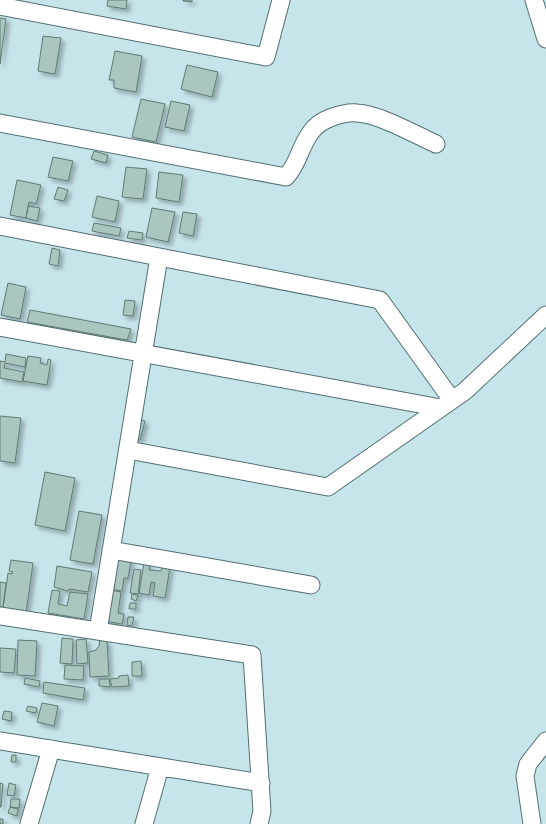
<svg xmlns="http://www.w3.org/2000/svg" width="546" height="824" viewBox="0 0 546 824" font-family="'Titillium Web',sans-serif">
<defs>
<filter id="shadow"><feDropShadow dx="3.5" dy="3.5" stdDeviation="2" flood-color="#0004"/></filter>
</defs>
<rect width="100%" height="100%" fill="#c6e5eb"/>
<path fill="#a9c7c0" stroke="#5f7b75" filter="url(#shadow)" d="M 108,0 L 127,0 L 126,9 L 107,6 Z
M 183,0 L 192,0 L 192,2 L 183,1 Z
M 0,18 L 6,19 L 0,64 Z
M 43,36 L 61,38 L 55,74 L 38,71 Z
M 115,51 L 142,56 L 136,92 L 114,88 L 114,80 L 109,80 Z
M 187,65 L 218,72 L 212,97 L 181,89 Z
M 141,99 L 165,104 L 156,142 L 132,137 Z
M 171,101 L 190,105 L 184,131 L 165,127 Z
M 94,151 L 108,155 L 106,163 L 91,159 Z
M 53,157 L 73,161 L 68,181 L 48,177 Z
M 126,167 L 147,169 L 143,199 L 122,197 Z
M 159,172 L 183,175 L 179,202 L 156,198 Z
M 17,180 L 41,185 L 36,204 L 29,202 L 26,218 L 10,215 Z
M 58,187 L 68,190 L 64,201 L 54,199 Z
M 97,196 L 119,201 L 115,222 L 92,217 Z
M 28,206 L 40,208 L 37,221 L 26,218 Z
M 152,208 L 175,212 L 168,242 L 146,237 Z
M 183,212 L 197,214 L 193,236 L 179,233 Z
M 94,223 L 121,228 L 119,236 L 92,231 Z
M 129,231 L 143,233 L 142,240 L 127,238 Z
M 52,248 L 60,250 L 58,266 L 49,264 Z
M 8,283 L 26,287 L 20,319 L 1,315 Z
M 125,300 L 135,301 L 133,316 L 123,315 Z
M 30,310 L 131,329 L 127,340 L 27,322 Z
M 6,354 L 26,358 L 25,367 L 5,363 L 4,368 L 24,372 L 22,382 L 0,378 L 0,361 L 5,362 Z
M 28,356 L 41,358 L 40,363 L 47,365 L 48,359 L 51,360 L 47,385 L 23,381 Z
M 0,416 L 21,418 L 15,463 L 0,461 Z
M 138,419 L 145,421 L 140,440 L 133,438 Z
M 45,472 L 75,478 L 65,531 L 35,525 Z
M 79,511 L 102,515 L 93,564 L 70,560 Z
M 115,557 L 131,560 L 128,578 L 124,578 L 122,591 L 110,589 Z
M 11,560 L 33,563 L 26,613 L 3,608 L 8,573 L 12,574 L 13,572 L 9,571 Z
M 144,563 L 150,564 L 149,570 L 161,571 L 162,566 L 170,567 L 165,598 L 153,596 L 155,583 L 151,582 L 149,595 L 139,593 Z
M 57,566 L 92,572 L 88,592 L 69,589 L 68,591 L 54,587 Z
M 134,569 L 141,570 L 138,594 L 130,593 Z
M 0,582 L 6,583 L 3,607 L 0,607 Z
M 52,590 L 60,591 L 58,604 L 67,606 L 70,592 L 88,594 L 84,619 L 48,613 Z
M 110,590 L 121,592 L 118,613 L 124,614 L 122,624 L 104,621 Z
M 132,594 L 138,595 L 136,601 L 131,599 Z
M 130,603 L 136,603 L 136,609 L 129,609 Z
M 128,617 L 134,617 L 132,626 L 127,625 Z
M 62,638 L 73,639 L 72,664 L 60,663 Z
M 86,639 L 88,663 L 77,664 L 76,640 Z
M 100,639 L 107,641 L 109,676 L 90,677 L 89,652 L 96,650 L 99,646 Z
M 18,640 L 37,641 L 35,676 L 17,675 Z
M 0,648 L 16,649 L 14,673 L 0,672 Z
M 141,661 L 142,676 L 132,676 L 132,662 Z
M 65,665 L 84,666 L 83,680 L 64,679 Z
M 128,675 L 129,686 L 112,687 L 110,679 L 119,678 L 119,676 Z
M 25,678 L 40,681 L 39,687 L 24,684 Z
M 99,679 L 109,679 L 110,687 L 99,686 Z
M 44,682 L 85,688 L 83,700 L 43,693 Z
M 42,703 L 58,706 L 54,726 L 37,722 Z
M 28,706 L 37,708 L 36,713 L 26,711 Z
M 4,711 L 12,712 L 11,721 L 2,719 Z
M 12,755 L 16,755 L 16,762 L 11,762 Z
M 0,783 L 3,784 L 1,807 L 0,807 Z
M 9,783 L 16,785 L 14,796 L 7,795 Z
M 11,799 L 20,799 L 19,808 L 10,807 Z
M 10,807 L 18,809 L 17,816 L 8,813 Z
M 0,819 L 3,819 L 3,824 L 0,824 Z"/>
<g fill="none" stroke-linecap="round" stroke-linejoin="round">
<g stroke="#526e74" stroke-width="19">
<path id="minor" d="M 534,0 L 546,39
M 0,6 L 266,57 L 281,0
M 0,123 L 286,177 C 299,163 300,146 311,132 C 316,125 322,121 330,118 C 338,115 348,112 357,113 C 379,114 414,134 436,144
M 0,226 L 380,300 L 452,400
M 0,327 L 441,408
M 128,450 L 328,487 L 465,391 L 546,315
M 111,550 L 311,585
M 0,616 L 252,655 L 262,811 L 259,824
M 98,631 L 159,257
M 0,741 L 261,783
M 29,824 L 51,749
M 144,824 L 160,767
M 532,824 L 525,776 L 528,764 L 546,741"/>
</g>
<use href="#minor" stroke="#fff" stroke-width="17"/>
</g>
</svg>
